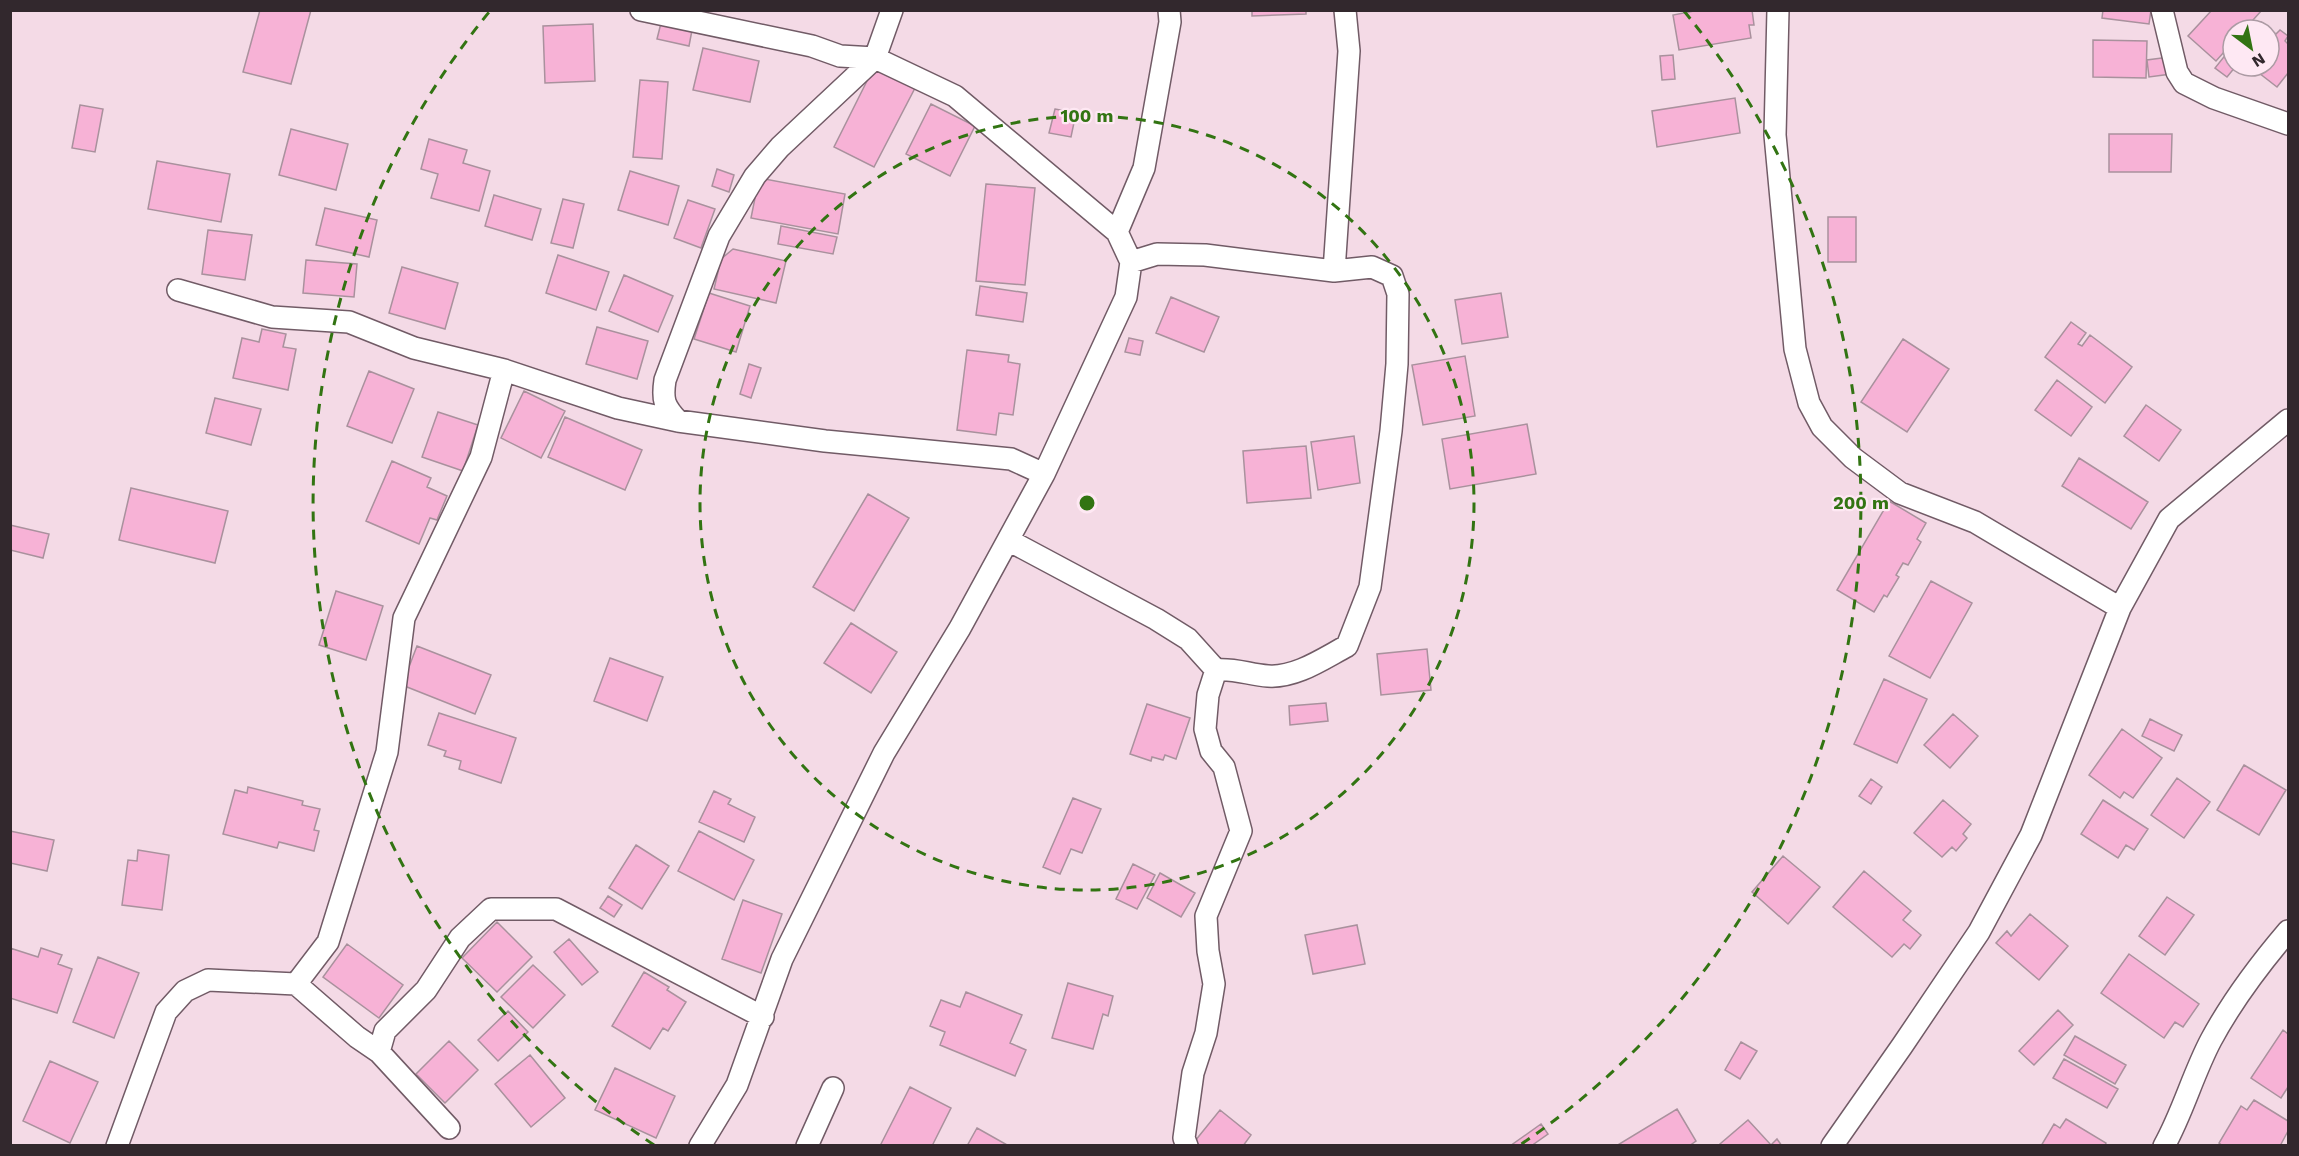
<svg xmlns="http://www.w3.org/2000/svg" width="2299" height="1156" viewBox="0 0 2299 1156" font-family="'Work Sans',sans-serif">
<rect width="100%" height="100%" fill="#f4dae6"/>
<path fill="#f7b2d6" stroke="#a9919d" stroke-width="1.5" d="M 260,10 L 311,10 L 291,84 L 243,72 Z
M 1252,10 L 1306,10 L 1306,14 L 1252,16 Z
M 1699,10 L 1752,10 L 1754,25 L 1749,25 L 1751,38 L 1679,50 L 1673,15 Z
M 2103,10 L 2151,10 L 2149,24 L 2102,18 Z
M 2212,10 L 2262,10 L 2244,30 L 2233,30 L 2233,42 L 2216,61 L 2188,36 Z
M 662,19 L 693,25 L 689,46 L 657,39 Z
M 2261,22 L 2276,34 L 2280,30 L 2288,36 L 2285,41 L 2288,44 L 2288,73 L 2277,87 L 2250,66 L 2269,66 L 2269,30 L 2254,30 Z
M 593,24 L 595,81 L 545,83 L 543,26 Z
M 2093,40 L 2147,41 L 2146,78 L 2093,77 Z
M 703,48 L 759,61 L 750,102 L 693,90 Z
M 2227,53 L 2233,58 L 2233,66 L 2236,66 L 2227,77 L 2215,68 Z
M 1673,55 L 1675,79 L 1662,80 L 1660,56 Z
M 2169,57 L 2171,74 L 2149,77 L 2147,60 Z
M 874,67 L 915,88 L 874,167 L 834,147 Z
M 640,80 L 668,82 L 662,159 L 633,157 Z
M 1735,98 L 1740,133 L 1657,147 L 1652,111 Z
M 931,104 L 975,126 L 950,176 L 906,154 Z
M 80,105 L 103,109 L 95,152 L 72,148 Z
M 1055,109 L 1076,113 L 1071,137 L 1049,133 Z
M 291,129 L 348,144 L 336,190 L 279,175 Z
M 2109,134 L 2172,134 L 2171,172 L 2109,172 Z
M 429,139 L 467,150 L 463,163 L 490,171 L 479,211 L 431,198 L 438,174 L 421,169 Z
M 157,161 L 230,174 L 221,222 L 148,209 Z
M 717,169 L 734,175 L 729,192 L 712,186 Z
M 630,171 L 679,186 L 668,225 L 618,210 Z
M 759,178 L 845,194 L 838,234 L 751,218 Z
M 986,184 L 1035,188 L 1025,285 L 976,281 Z
M 494,195 L 541,209 L 532,240 L 485,226 Z
M 563,199 L 584,204 L 573,248 L 551,243 Z
M 688,200 L 715,209 L 701,248 L 674,238 Z
M 325,208 L 377,220 L 369,257 L 316,245 Z
M 1828,217 L 1856,217 L 1856,262 L 1828,262 Z
M 781,226 L 837,237 L 833,254 L 778,244 Z
M 208,230 L 252,235 L 245,280 L 202,274 Z
M 733,249 L 786,261 L 776,303 L 714,289 L 721,259 Z
M 558,255 L 609,272 L 596,310 L 546,293 Z
M 306,260 L 357,264 L 354,297 L 303,293 Z
M 402,267 L 458,283 L 445,329 L 389,313 Z
M 624,275 L 673,296 L 658,332 L 609,311 Z
M 980,286 L 1027,293 L 1023,322 L 976,315 Z
M 709,293 L 750,306 L 736,352 L 694,339 Z
M 1501,293 L 1508,337 L 1462,344 L 1455,300 Z
M 1171,297 L 1219,317 L 1204,352 L 1156,333 Z
M 2071,322 L 2086,333 L 2078,344 L 2082,346 L 2090,335 L 2132,367 L 2105,403 L 2045,357 Z
M 597,327 L 648,341 L 637,379 L 586,364 Z
M 262,329 L 286,334 L 283,347 L 296,349 L 288,390 L 233,378 L 242,338 L 259,342 Z
M 1129,338 L 1143,341 L 1140,355 L 1125,352 Z
M 1903,339 L 1949,369 L 1907,432 L 1861,402 Z
M 967,350 L 1009,355 L 1008,362 L 1020,364 L 1013,415 L 999,413 L 996,435 L 957,430 Z
M 1465,356 L 1475,416 L 1423,425 L 1412,365 Z
M 749,364 L 761,368 L 751,398 L 740,394 Z
M 369,371 L 414,389 L 392,443 L 347,426 Z
M 2057,380 L 2092,407 L 2071,436 L 2035,410 Z
M 524,391 L 565,411 L 541,458 L 501,438 Z
M 215,398 L 261,409 L 251,445 L 206,433 Z
M 2146,405 L 2181,430 L 2159,461 L 2124,436 Z
M 438,412 L 478,425 L 463,471 L 422,457 Z
M 565,417 L 642,450 L 625,490 L 548,457 Z
M 1527,424 L 1536,474 L 1450,489 L 1442,439 Z
M 1354,436 L 1360,483 L 1318,490 L 1311,442 Z
M 1306,446 L 1311,498 L 1247,503 L 1243,451 Z
M 2079,458 L 2148,502 L 2131,529 L 2062,486 Z
M 392,461 L 431,478 L 427,487 L 447,496 L 437,520 L 430,518 L 419,544 L 366,521 Z
M 131,488 L 228,511 L 215,563 L 119,540 Z
M 868,494 L 909,518 L 854,611 L 813,587 Z
M 1889,501 L 1926,523 L 1917,539 L 1921,542 L 1908,565 L 1903,563 L 1896,575 L 1899,577 L 1887,597 L 1884,595 L 1874,612 L 1837,590 Z
M 10,525 L 49,534 L 43,558 L 10,550 Z
M 1931,581 L 1972,603 L 1930,678 L 1889,656 Z
M 336,591 L 383,606 L 366,660 L 319,645 Z
M 851,623 L 897,652 L 871,693 L 824,663 Z
M 417,646 L 491,675 L 475,714 L 402,685 Z
M 1427,649 L 1431,690 L 1381,695 L 1377,654 Z
M 610,658 L 663,677 L 647,721 L 594,701 Z
M 1884,679 L 1927,699 L 1897,763 L 1854,744 Z
M 1326,703 L 1328,721 L 1290,725 L 1289,706 Z
M 1147,704 L 1190,718 L 1176,759 L 1165,755 L 1163,760 L 1152,757 L 1151,761 L 1130,754 Z
M 439,713 L 516,738 L 501,783 L 459,769 L 461,761 L 444,756 L 446,751 L 428,745 Z
M 1953,714 L 1978,736 L 1950,768 L 1924,745 Z
M 2150,719 L 2182,735 L 2174,751 L 2142,736 Z
M 2122,729 L 2162,758 L 2133,798 L 2124,792 L 2120,798 L 2089,775 Z
M 2244,765 L 2286,790 L 2259,835 L 2217,810 Z
M 2177,778 L 2210,802 L 2184,838 L 2151,815 Z
M 1871,779 L 1882,787 L 1871,804 L 1859,796 Z
M 248,787 L 303,801 L 302,805 L 320,809 L 314,830 L 319,831 L 314,851 L 279,842 L 277,848 L 223,834 L 235,790 L 247,793 Z
M 714,791 L 731,799 L 728,804 L 755,817 L 744,842 L 699,822 Z
M 1073,798 L 1101,809 L 1082,853 L 1071,849 L 1060,874 L 1043,867 Z
M 1943,800 L 1971,824 L 1963,834 L 1967,838 L 1956,851 L 1952,847 L 1942,857 L 1914,833 Z
M 2103,800 L 2148,829 L 2134,850 L 2126,845 L 2118,858 L 2081,834 Z
M 10,831 L 54,840 L 47,871 L 10,863 Z
M 699,831 L 754,860 L 734,900 L 678,871 Z
M 636,845 L 669,866 L 642,909 L 609,888 Z
M 138,850 L 169,855 L 162,910 L 122,905 L 128,860 L 137,861 Z
M 1783,856 L 1820,887 L 1788,924 L 1752,892 Z
M 1133,864 L 1155,875 L 1137,909 L 1116,899 Z
M 1864,871 L 1911,911 L 1903,920 L 1921,935 L 1910,949 L 1904,944 L 1892,957 L 1833,907 Z
M 1160,873 L 1195,893 L 1181,917 L 1147,898 Z
M 608,896 L 622,905 L 614,917 L 600,908 Z
M 2167,897 L 2194,915 L 2165,955 L 2139,936 Z
M 743,900 L 782,914 L 761,973 L 722,959 Z
M 2030,914 L 2068,946 L 2039,980 L 1996,943 L 2007,931 L 2011,936 Z
M 497,922 L 532,957 L 497,992 L 462,958 Z
M 1357,925 L 1365,964 L 1313,974 L 1305,935 Z
M 569,939 L 598,972 L 582,985 L 554,952 Z
M 347,944 L 403,985 L 379,1018 L 323,977 Z
M 10,948 L 38,957 L 41,948 L 62,955 L 58,964 L 72,969 L 57,1013 L 10,998 Z
M 2129,954 L 2199,1004 L 2183,1027 L 2175,1022 L 2164,1038 L 2101,993 Z
M 98,957 L 139,973 L 114,1038 L 73,1022 Z
M 533,965 L 565,995 L 533,1028 L 501,997 Z
M 644,972 L 669,987 L 667,990 L 686,1002 L 668,1031 L 663,1028 L 650,1049 L 612,1026 Z
M 1068,983 L 1113,996 L 1108,1016 L 1103,1014 L 1093,1049 L 1052,1038 Z
M 966,992 L 1022,1015 L 1010,1043 L 1026,1050 L 1015,1076 L 940,1045 L 945,1032 L 930,1026 L 941,1000 L 960,1007 Z
M 2058,1010 L 2073,1025 L 2034,1065 L 2019,1051 Z
M 508,1011 L 528,1032 L 498,1061 L 478,1040 Z
M 2283,1030 L 2288,1034 L 2288,1087 L 2281,1098 L 2251,1078 Z
M 2075,1036 L 2126,1065 L 2115,1084 L 2064,1055 Z
M 449,1041 L 478,1070 L 445,1103 L 416,1074 Z
M 1741,1042 L 1757,1051 L 1740,1079 L 1725,1070 Z
M 530,1055 L 565,1098 L 531,1127 L 495,1084 Z
M 2064,1059 L 2118,1089 L 2107,1108 L 2053,1078 Z
M 50,1061 L 98,1082 L 70,1143 L 23,1121 Z
M 615,1068 L 675,1096 L 656,1138 L 595,1110 Z
M 910,1087 L 951,1108 L 932,1146 L 880,1146 Z
M 2254,1100 L 2288,1121 L 2288,1131 L 2280,1146 L 2223,1146 L 2219,1143 L 2241,1106 L 2247,1110 Z
M 1677,1109 L 1696,1141 L 1689,1146 L 1616,1146 Z
M 1220,1110 L 1251,1135 L 1243,1146 L 1200,1146 L 1195,1141 Z
M 2066,1119 L 2106,1143 L 2105,1146 L 2041,1146 L 2054,1124 L 2060,1128 Z
M 1748,1120 L 1771,1145 L 1777,1139 L 1782,1146 L 1721,1146 L 1720,1144 Z
M 1541,1124 L 1548,1134 L 1531,1146 L 1510,1146 Z
M 977,1128 L 1009,1146 L 967,1146 Z"/>
<g fill="none" stroke-linecap="round" stroke-linejoin="round">
<g stroke="#715b66" stroke-width="24">
<path id="street" d="M 641,10 L 812,46 L 840,56 L 875,58 L 955,96 L 1117,232 L 1131,262 L 1126,297 L 1044,474 L 960,628 L 884,753 L 782,959 L 737,1085 L 700,1146
M 1778,10 L 1775,135 L 1795,349 L 1809,403 L 1822,427 L 1853,458 L 1900,493 L 1975,522 L 2120,608
M 2162,10 L 2177,72 L 2184,83 L 2214,98 L 2288,124
M 1117,232 L 1144,168 L 1170,22 L 1169,10
M 1131,262 L 1157,254 L 1205,255 L 1334,271 L 1372,267 L 1392,276 L 1398,294 L 1397,364 L 1391,431 L 1370,587 L 1347,646 C 1324,658 1296,678 1268,676 C 1250,675 1235,668 1216,670
M 1334,271 L 1349,51 L 1345,10
M 178,290 L 272,317 L 349,322 L 414,348 L 504,370 L 618,408 L 678,421 L 825,441 L 1011,459 L 1044,474
M 678,421 C 664,406 662,400 665,380 L 719,236 L 755,176 L 780,147 L 875,58 L 892,10
M 1008,540 L 1156,619 L 1188,639 L 1216,670
M 296,984 L 328,942 L 387,752 L 404,618 L 481,457 L 504,370
M 379,1052 L 385,1031 L 426,990 L 460,938 L 491,909 L 556,909 L 763,1017
M 117,1146 L 166,1012 L 185,991 L 208,980 L 296,984 L 357,1037 L 379,1052 L 449,1128
M 807,1146 L 833,1088
M 1187,1146 L 1184,1138 L 1193,1073 L 1206,1033 L 1214,984 L 1208,951 L 1206,916 L 1241,831 L 1224,767 L 1211,751 L 1205,729 L 1208,695 L 1216,670
M 1832,1146 L 1902,1046 L 1979,932 L 2031,835 L 2120,608 L 2169,519 L 2288,420
M 2164,1146 C 2183,1112 2193,1074 2211,1040 C 2232,1001 2259,965 2288,931"/>
</g>
<use href="#street" stroke="#fff" stroke-width="21"/>
</g>
<g fill="none" stroke="#327412" stroke-width="3" stroke-dasharray="10 8">
<circle cx="1087" cy="503" r="387"/>
<path d="M654 1145A774 774 0 0 1 490 11M1684 11A774 774 0 0 1 1520 1145"/>
</g>
<circle cx="1087" cy="503" r="9" fill="#327412" stroke="#fee8f3" stroke-width="3"/>
<g font-size="18" text-anchor="middle" font-weight="bold" fill="#327412" stroke="#fee8f3" stroke-width="4.5" stroke-linejoin="round" paint-order="stroke">
<text x="1087" y="122">100 m</text>
<text x="1861" y="509">200 m</text>
</g>
<rect width="2299" height="1156" fill="none" stroke="#32282d" stroke-width="24"/>
<g transform="translate(2251 48) rotate(148)"><circle r="28" fill="#fee8f3" stroke="#ac9ba4" stroke-width="1.5"/>
<path d="M0-4.5L10 22L0 15L-10 22Z" fill="#327412"/>
<text y="-9" font-size="16" font-weight="bold" text-anchor="middle" fill="#32282d">N</text>
</g>
</svg>
